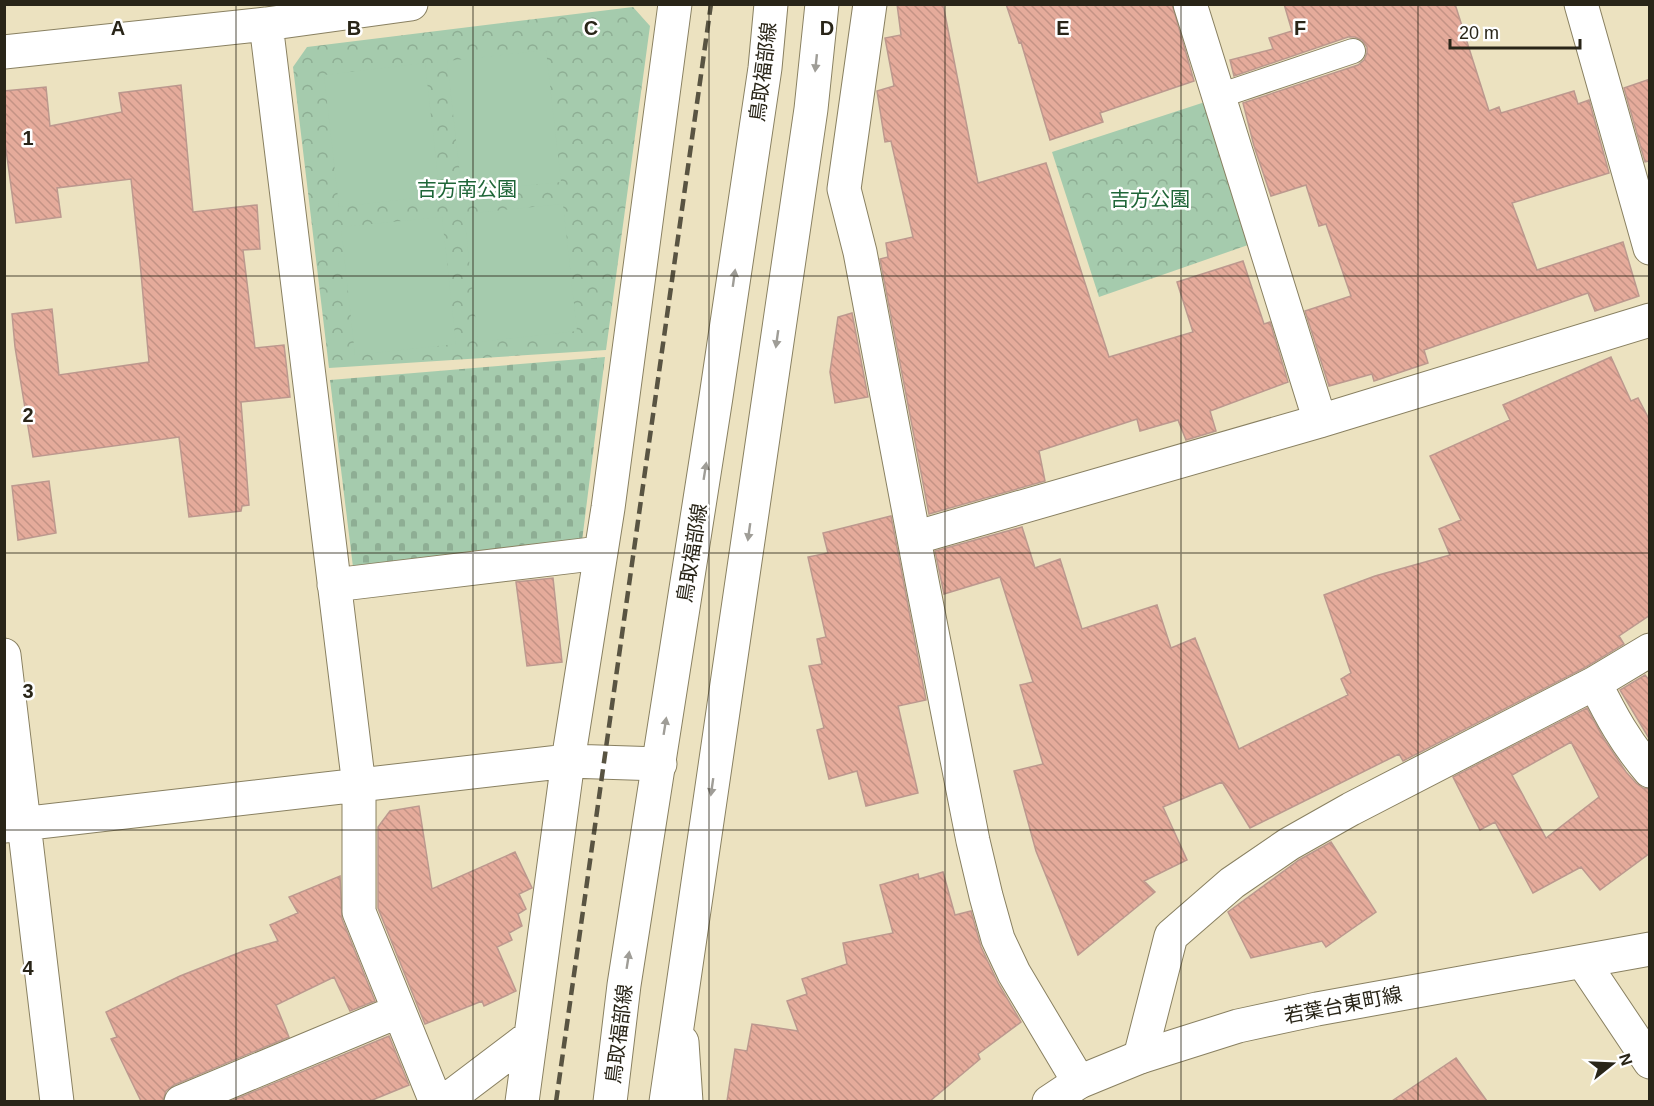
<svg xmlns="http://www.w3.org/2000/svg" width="1654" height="1106" viewBox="0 0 1654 1106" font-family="Arial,'Noto Sans JP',sans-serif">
<defs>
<pattern id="cemetery-stones" width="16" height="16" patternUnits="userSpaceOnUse" patternTransform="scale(1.5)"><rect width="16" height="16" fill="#a5cbad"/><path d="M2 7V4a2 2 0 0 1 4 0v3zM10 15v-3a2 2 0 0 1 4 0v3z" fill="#8eae94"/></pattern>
<pattern id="park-crowns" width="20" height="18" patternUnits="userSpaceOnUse" patternTransform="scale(1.5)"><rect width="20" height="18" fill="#a5cbad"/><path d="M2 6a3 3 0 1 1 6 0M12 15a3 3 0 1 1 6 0" fill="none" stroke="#8eae94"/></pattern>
<pattern id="building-back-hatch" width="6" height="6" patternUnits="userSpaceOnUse" patternTransform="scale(1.5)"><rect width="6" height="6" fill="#e5ab9b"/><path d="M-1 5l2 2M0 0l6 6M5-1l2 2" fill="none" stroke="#c49385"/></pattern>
</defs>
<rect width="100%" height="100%" fill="#ece2c0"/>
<path fill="url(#cemetery-stones)" d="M 605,357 L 582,541 L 353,567 L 330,380 Z"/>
<path fill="url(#park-crowns)" d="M 633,7 L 650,26 L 606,350 L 329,368 L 293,67 L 307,47 Z
M 1205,102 L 1248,245 L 1099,297 L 1052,152 Z"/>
<path fill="#a5cbad" d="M 546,50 L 561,182 L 462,192 L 447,61 Z
M 425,63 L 440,195 L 339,207 L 324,75 Z
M 563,204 L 577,331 L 478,342 L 464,214 Z
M 442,217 L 456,344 L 355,355 L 341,227 Z"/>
<path fill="url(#building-back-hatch)" stroke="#bc988e" stroke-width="1.5" fill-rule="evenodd" d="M 897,4 L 943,4 L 978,183 L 1046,163 L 1109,357 L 1193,332 L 1177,282 L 1243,261 L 1264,324 L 1270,322 L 1288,382 L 1210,411 L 1216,431 L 1186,440 L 1178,420 L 1140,431 L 1137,419 L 1039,451 L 1045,481 L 929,514 L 880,259 L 888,257 L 886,243 L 913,237 L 891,141 L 885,142 L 877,91 L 894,86 L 885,38 L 901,35 Z
M 1006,4 L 1172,4 L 1194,81 L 1100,113 L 1103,122 L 1050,140 L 1021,42 L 1019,43 Z
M 1284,4 L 1455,4 L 1489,111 L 1499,107 L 1501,113 L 1574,91 L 1578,104 L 1589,100 L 1609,173 L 1512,203 L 1537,270 L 1623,242 L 1639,296 L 1595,311 L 1588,293 L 1424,350 L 1428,363 L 1374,381 L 1372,374 L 1329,386 L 1305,311 L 1351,296 L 1326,224 L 1319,226 L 1306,185 L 1271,196 L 1254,146 L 1243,103 L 1358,65 L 1364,60 L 1367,53 L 1367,47 L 1362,40 L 1355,37 L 1348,37 L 1234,76 L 1230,60 L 1273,49 L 1269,38 L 1292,31 Z
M 1650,79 L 1650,161 L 1645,162 L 1624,88 Z
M 181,85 L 193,212 L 257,205 L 260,249 L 243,250 L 255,348 L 284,345 L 290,397 L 241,402 L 249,505 L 242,506 L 241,511 L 189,517 L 179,437 L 33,457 L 15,347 L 12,314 L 52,309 L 59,375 L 149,362 L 140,262 L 131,179 L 57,188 L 61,217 L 16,223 L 4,135 L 4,91 L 46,87 L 50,126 L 122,112 L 119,93 Z
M 852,313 L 868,397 L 835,403 L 830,372 L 838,317 Z
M 1611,357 L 1631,401 L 1638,398 L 1650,421 L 1650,615 L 1619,636 L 1624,644 L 1586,667 L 1403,761 L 1399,754 L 1250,828 L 1222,782 L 1163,807 L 1187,860 L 1144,881 L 1155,892 L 1078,955 L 1036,851 L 1014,771 L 1043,764 L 1020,685 L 1033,682 L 1000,577 L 944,594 L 935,551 L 1022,527 L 1035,568 L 1060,559 L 1082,629 L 1157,605 L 1171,648 L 1195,638 L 1239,749 L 1348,695 L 1341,679 L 1351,673 L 1324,595 L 1375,576 L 1450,555 L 1439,529 L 1461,520 L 1430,456 L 1510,420 L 1503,405 Z
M 49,481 L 56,533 L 18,540 L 12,486 Z
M 891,516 L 926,700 L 898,706 L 918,793 L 866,806 L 857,771 L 829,779 L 817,730 L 824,728 L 809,666 L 822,664 L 817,639 L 826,637 L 808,557 L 828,553 L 823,533 Z
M 553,578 L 562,662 L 527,666 L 516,582 Z
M 1645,675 L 1650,681 L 1650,740 L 1620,690 Z
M 1587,708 L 1604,739 L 1626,772 L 1636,783 L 1643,788 L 1650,789 L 1650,853 L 1600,890 L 1581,867 L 1533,893 L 1495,822 L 1480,830 L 1453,777 ZM 1571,742 L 1599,797 L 1546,838 L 1512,775 Z
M 419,806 L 432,889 L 515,852 L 532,888 L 519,894 L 526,909 L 518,914 L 522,926 L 509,933 L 512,940 L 497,947 L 516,991 L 484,1006 L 482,1001 L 425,1024 L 378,908 L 378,827 L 390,811 Z
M 1331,842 L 1376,912 L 1326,947 L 1322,941 L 1251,958 L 1228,912 L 1299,860 Z
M 943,872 L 955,915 L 971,911 L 981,947 L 998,983 L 1021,1022 L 978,1054 L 980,1059 L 930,1101 L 727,1101 L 735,1049 L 747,1051 L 752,1024 L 798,1031 L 787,1001 L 807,994 L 802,979 L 847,964 L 843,943 L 893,933 L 880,885 L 918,874 L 919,879 Z
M 340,876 L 342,919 L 375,1001 L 350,1011 L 334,977 L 276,1005 L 289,1037 L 174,1085 L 166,1091 L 163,1101 L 141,1101 L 111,1039 L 117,1037 L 106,1012 L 180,976 L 246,950 L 278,941 L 270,925 L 298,913 L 289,897 Z
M 389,1036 L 409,1085 L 370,1101 L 231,1101 Z
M 1456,1058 L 1487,1101 L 1392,1101 Z"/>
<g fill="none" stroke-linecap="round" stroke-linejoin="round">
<g stroke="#898061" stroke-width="26">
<path id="lane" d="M 1219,96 L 1353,51"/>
</g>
<g stroke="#898061" stroke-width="35">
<path id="street" d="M 870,4 L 844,189 L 860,252 L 922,581 L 973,841 L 986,896 L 998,939 L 1014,973 L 1079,1082
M 1190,4 L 1320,421
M 1581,4 L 1650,248
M 266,24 L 359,786 L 359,912 L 436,1102
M 4,52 L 266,24 L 411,4
M 914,538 L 1320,421 L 1650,320
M 334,585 L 600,553
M 4,655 L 57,1102
M 1595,683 C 1611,716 1626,743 1650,771
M 4,826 L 568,761 L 660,764
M 1583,962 L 1650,1062
M 1140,1057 L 1171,936 L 1232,883 L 1289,844 L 1351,809 L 1595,683 L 1650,650
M 181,1102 L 399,1011
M 444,1102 L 531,1036
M 522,1102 L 568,761 L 608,508 L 675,4"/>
</g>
<g stroke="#898061" stroke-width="35">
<path id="secondary" d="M 682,1042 L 686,1102
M 1049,1102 L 1079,1082 L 1140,1057 L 1238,1026 L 1317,1009 L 1650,949"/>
</g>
<g stroke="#898061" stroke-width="35">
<path id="primary" d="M 610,1102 L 624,985 L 716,397 L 765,68 L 771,4
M 666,1102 L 811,109 L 822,4"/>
</g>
<use href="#lane" stroke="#fff" stroke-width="24"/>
<use href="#street" stroke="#fff" stroke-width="33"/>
<use href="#secondary" stroke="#fff" stroke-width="33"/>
<use href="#primary" stroke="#fff" stroke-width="33"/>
<path stroke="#595442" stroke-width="4.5" stroke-dasharray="12 6" stroke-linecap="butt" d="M 556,1102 L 711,4"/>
</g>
<defs><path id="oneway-solid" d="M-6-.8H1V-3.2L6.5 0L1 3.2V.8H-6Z" transform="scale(1.5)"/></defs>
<g fill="#9f9d97">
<use href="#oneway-solid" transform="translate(816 63) rotate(96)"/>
<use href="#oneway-solid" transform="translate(734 278) rotate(-82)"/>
<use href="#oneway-solid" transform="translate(777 339) rotate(98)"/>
<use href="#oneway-solid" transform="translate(705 471) rotate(-81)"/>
<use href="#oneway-solid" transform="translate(749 532) rotate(98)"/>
<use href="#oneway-solid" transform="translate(665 726) rotate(-81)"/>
<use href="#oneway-solid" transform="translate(712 787) rotate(98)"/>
<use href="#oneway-solid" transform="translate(628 960) rotate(-81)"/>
</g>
<path fill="none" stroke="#292518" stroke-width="1.5" stroke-opacity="0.55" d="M 236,4 L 236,1102M 473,4 L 473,1102M 709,4 L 709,1102M 945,4 L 945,1102M 1181,4 L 1181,1102M 1418,4 L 1418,1102M 4,276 L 1650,276M 4,553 L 1650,553M 4,830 L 1650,830"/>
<g text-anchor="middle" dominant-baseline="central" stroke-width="5" stroke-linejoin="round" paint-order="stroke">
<g font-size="20" fill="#292518" stroke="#fff">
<text transform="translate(763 72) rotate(-83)">鳥取福部線</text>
<text transform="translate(692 553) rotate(-81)">鳥取福部線</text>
<text transform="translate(1343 1005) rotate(-11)">若葉台東町線</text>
<text transform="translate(619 1034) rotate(-83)">鳥取福部線</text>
</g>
<g font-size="20" fill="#1f6638" stroke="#fff">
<text x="467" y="189">吉方南公園</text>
<text x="1150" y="199">吉方公園</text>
</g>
</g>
<g font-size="20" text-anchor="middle" font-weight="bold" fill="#292518" stroke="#fff" stroke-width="5" stroke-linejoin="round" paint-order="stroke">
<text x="118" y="35">A</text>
<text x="354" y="35">B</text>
<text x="591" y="35">C</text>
<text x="827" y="35">D</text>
<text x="1063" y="35">E</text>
<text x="1300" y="35">F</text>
<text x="28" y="145">1</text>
<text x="28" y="422">2</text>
<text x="28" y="698">3</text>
<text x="28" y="975">4</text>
</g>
<rect width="1654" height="1106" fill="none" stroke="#292518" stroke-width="12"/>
<g transform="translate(1612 1064) rotate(72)" stroke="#ffffff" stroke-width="4.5" paint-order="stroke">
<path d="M0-4.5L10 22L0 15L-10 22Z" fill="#292518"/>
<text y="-9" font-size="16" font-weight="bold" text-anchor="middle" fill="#292518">N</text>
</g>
<path d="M1450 39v9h130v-9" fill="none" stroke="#292518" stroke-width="3"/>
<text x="1459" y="39" font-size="18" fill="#292518" stroke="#ffffff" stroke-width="4.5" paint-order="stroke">20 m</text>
</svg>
